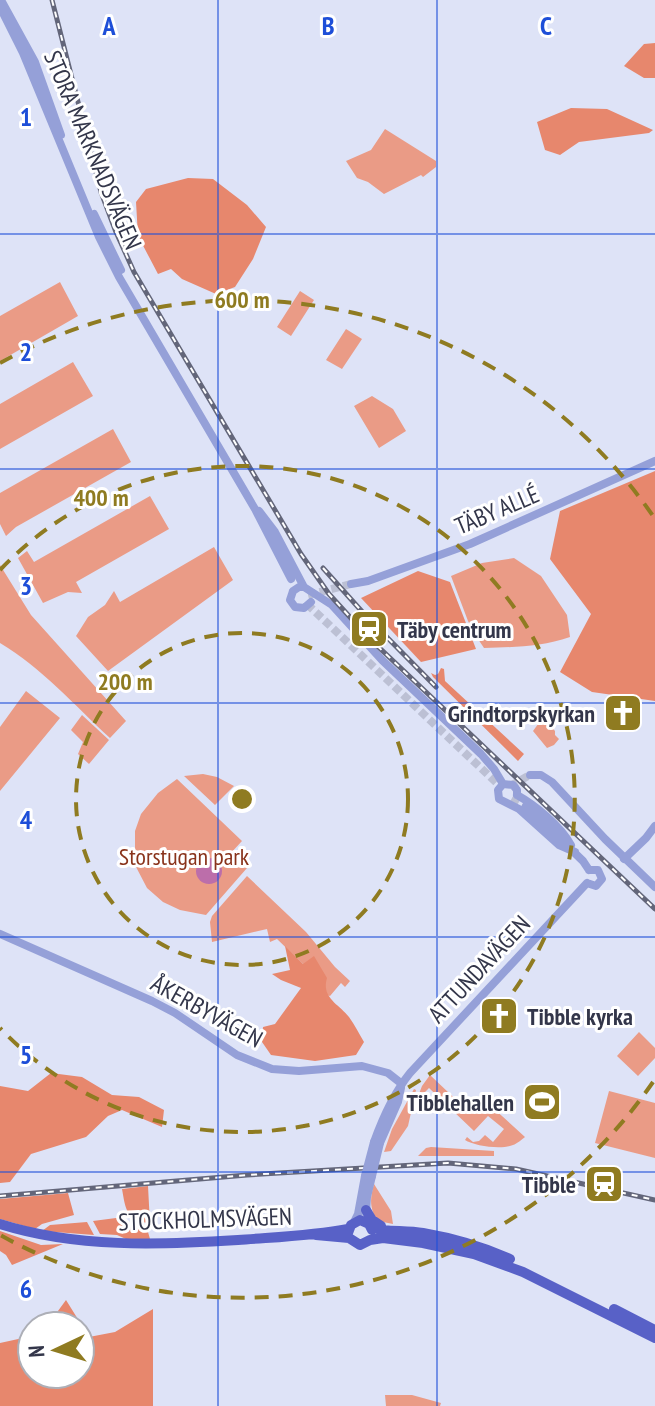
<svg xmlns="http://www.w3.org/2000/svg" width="655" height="1406" viewBox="0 0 655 1406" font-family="'PT Sans Narrow',sans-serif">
<rect width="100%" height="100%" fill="#dee3f7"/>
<path fill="#ea9b86" d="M 385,129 L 436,161 L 436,167 L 423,177 L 421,175 L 384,194 L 368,182 L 357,178 L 346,161 L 371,150 Z
M 60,282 L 78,316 L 0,361 L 0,316 Z
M 300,291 L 314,300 L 291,336 L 277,327 Z
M 346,329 L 362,339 L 342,369 L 326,360 Z
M 73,362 L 93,396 L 0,449 L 0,404 Z
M 372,396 L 393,409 L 406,431 L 379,448 L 354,406 Z
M 113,429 L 131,462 L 16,527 L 6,536 L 0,524 L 0,493 Z
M 150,496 L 169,529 L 76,582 L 82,593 L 68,592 L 43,603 L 18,558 L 27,551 L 34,562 Z
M 214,547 L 233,580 L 108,671 L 76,636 L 88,617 L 105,605 L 114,591 L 120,602 Z
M 514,558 L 541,576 L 567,615 L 570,637 C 541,647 515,647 484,648 L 476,636 L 468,621 L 451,576 L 482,563 Z
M 0,565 L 31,615 L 126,721 L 110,738 C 75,706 41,667 0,643 Z
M 26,691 L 60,718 L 0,791 L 0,727 Z
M 82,715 L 109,740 L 89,764 L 78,754 L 83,742 L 71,730 Z
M 541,720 L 545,720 L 555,731 L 555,735 L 559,739 L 554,745 L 547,748 L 533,731 Z
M 203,774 L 217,777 L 234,786 L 215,805 L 184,776 Z
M 177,779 L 242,841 L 230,854 L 247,868 L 206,915 L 180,910 L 163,902 L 147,888 L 135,865 L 135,831 L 141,814 L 158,793 Z
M 247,876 L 306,932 L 335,967 L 350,981 L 345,987 L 341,983 L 330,996 L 327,995 L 325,987 L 303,964 L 277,939 L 270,942 L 267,929 L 212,942 L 210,922 L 212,916 Z
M 639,1032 L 655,1048 L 655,1058 L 638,1076 L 617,1056 Z
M 430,1075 L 468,1111 L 481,1097 L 525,1137 C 522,1139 517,1144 513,1145 C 502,1150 474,1146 465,1140 L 467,1137 L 473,1142 L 479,1141 L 485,1135 L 493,1142 L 504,1129 L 488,1116 L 474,1131 L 429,1088 L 422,1095 L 420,1101 L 417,1099 L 422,1086 Z
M 414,1089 L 416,1090 L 408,1126 L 391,1151 L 384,1152 L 392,1129 Z
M 609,1091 L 655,1103 L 655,1158 L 595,1143 Z
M 431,1147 L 494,1151 L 494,1156 L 418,1156 L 426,1148 Z
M 374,1184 L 391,1211 L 393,1224 L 378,1221 C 369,1209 370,1198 374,1184 Z
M 385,1395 L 412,1395 L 441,1403 L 440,1406 L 386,1406 Z"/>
<path fill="#e7876d" d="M 655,43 L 655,78 L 644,78 L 624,66 L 644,44 Z
M 571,108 L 607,109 L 653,130 L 649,133 L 579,142 L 560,155 L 545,150 L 537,122 Z
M 188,178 L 213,179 L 247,205 L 266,227 L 253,259 L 235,287 L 216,294 L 182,279 L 171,269 L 158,274 L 138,236 L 136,202 L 146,189 Z
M 655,471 L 655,701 L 592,692 L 560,672 L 591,614 L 550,559 L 560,511 Z
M 418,571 L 450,582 L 476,649 L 421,662 L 361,598 Z
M 441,668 L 444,669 L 445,681 L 524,754 L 518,761 L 433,677 L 431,673 L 435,675 L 438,674 Z
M 285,946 L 303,964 L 314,956 L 327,978 C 321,998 339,1004 349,1017 C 355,1025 359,1034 364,1042 L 356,1055 L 315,1061 L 271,1055 L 262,1042 L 263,1027 L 275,1024 L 301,988 L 281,980 L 272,974 L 290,970 Z
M 51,1073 L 82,1077 L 112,1095 L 139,1097 L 164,1110 L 162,1127 L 122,1110 L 108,1116 L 86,1137 L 31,1154 L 10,1182 L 0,1183 L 0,1086 L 28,1091 Z
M 148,1186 L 150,1224 C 126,1218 126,1212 122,1189 Z
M 68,1193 L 74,1215 L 42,1224 L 35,1229 L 0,1219 L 0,1199 Z
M 116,1218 C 128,1221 136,1229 148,1232 L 150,1239 L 126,1239 L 117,1235 L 100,1234 L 93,1221 Z
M 87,1222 L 94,1235 L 42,1231 L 50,1225 Z
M 0,1231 L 41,1245 L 63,1244 L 12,1265 L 6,1255 L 0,1251 Z
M 66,1300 L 89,1337 L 115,1332 L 153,1309 L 153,1406 L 0,1406 L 0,1343 L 32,1336 L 32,1374 L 80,1374 L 80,1326 L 47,1326 Z"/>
<path fill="#bc6eaa" d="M196 871a13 13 0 1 1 26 0a13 13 0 1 1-26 0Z"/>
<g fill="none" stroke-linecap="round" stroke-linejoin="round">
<path stroke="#bcc0d4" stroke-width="8" stroke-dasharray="8 4" stroke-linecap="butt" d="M 308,595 L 351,584
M 307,604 L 502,788
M 510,786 L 530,775
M 512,798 L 526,806"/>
<path stroke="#95a0d8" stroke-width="8" d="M 1,0 L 35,62 L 61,135
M 0,7 L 23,53 L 99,237 L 119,277 L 255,509 L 291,579
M 94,214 L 121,270
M 259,511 L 275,532 L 304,587
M 351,584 L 368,581 L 470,544 L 655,461
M 293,591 L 299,587 L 304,587 L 332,605 L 382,660 L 481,754 L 494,769 L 503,784
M 293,591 L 290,600 L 295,607 L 304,608 L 311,602
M 530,775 L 541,775 L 552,782 L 605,839 L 655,887
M 503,784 L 498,790 L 499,799 L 519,809 L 559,845 L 575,852
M 503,784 L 513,785 L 517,790 L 517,795
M 517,795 C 535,805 561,826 571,845
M 526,806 L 583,861 L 589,870
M 624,859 L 646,838 L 655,826
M 587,883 L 596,886 L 602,879 L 598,870 L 589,870
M 0,934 L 152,1001 L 175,1013 L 237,1055 L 272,1069 L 299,1071 L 362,1066 L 388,1073 L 402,1084
M 374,1142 C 383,1117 393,1094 410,1073 L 587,883
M 380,1143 L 398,1102 L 401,1088
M 366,1213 L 367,1197 L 372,1176
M 354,1222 L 358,1214 L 365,1176"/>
<path stroke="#5861c7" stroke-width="10" d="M 366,1210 L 372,1220 L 381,1226
M 0,1224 C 76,1248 159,1245 238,1240 C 275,1237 312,1236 348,1229
M 371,1228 C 388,1232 406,1230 423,1233 C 452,1238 483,1247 510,1259
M 348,1233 L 351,1225 L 360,1220 L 369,1224 L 372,1230
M 316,1235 L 349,1238 L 360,1245 L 370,1240 L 383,1238 L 423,1243 L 474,1254 L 523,1272 L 655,1338
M 614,1309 L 655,1330"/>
<g stroke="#63667a" stroke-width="5">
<path id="rail" d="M 52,0 L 101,192 L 116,232 L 134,272 L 301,554 L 329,594 L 369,638 L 655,909
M 323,568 L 366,616 L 436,687
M 0,1196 L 247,1175 L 448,1163 L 516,1169 L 655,1200"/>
</g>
<use href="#rail" stroke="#fff" stroke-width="2" stroke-dasharray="6" stroke-linecap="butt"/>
<path stroke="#95a0d8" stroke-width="8" d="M 365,1176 L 374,1142
M 372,1176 L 380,1143"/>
</g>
<path fill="none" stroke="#1d4ed8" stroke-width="2" stroke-opacity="0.55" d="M 218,0 L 218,1406M 437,0 L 437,1406M 0,234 L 655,234M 0,469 L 655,469M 0,703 L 655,703M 0,937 L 655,937M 0,1172 L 655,1172"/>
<g fill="none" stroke="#8f7b21" stroke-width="4" stroke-dasharray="14 10">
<circle cx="242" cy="799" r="166"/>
<path d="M0 570A333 333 0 1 1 0 1028"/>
<path d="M653 1082A499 499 0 0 1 0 1235M0 363A499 499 0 0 1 653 516"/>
</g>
<defs>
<g id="station-square" transform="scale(2)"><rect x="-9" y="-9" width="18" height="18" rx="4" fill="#8f7b21" stroke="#fff"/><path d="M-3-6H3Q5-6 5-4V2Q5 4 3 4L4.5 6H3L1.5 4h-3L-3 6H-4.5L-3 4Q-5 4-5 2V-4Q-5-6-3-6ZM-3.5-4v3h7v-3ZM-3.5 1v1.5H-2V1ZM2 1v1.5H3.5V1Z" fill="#fff"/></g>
<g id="church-square" transform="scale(2)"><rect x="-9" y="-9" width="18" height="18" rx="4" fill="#8f7b21" stroke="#fff"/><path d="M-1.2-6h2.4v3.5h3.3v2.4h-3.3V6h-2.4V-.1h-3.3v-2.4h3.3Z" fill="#fff"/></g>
<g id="stadium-square" transform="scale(2)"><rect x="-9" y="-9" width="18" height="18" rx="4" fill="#8f7b21" stroke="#fff"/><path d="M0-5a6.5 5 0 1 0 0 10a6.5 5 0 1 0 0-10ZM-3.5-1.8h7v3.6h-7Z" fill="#fff"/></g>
</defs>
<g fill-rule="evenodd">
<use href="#station-square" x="369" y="629"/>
<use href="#church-square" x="623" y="713"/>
<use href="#church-square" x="499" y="1016"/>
<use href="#stadium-square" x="542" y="1102"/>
<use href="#station-square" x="604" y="1184"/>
</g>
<g text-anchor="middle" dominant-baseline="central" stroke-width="6" stroke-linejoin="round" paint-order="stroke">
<g font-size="24" fill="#33364a" stroke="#fff">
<text transform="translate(93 150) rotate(67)">STORA MARKNADSVÄGEN</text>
<text transform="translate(497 510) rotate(-23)">TÄBY ALLÉ</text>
<text transform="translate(479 969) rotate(-47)">ATTUNDAVÄGEN</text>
<text transform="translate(207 1011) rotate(29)">ÅKERBYVÄGEN</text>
<text transform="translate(205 1219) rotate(-2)">STOCKHOLMSVÄGEN</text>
</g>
<g font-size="24" font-weight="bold" fill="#33364a" stroke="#fff" text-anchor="end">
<text x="397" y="629" text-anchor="start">Täby centrum</text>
<text x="595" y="713">Grindtorpskyrkan</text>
<text x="527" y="1016" text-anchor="start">Tibble kyrka</text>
<text x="514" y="1102">Tibblehallen</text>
<text x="576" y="1184">Tibble</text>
</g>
<g font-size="24" fill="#89331b" stroke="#fff">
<text x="184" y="856">Storstugan park</text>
</g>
</g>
<g font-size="26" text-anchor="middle" font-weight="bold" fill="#1d4ed8" stroke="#fff" stroke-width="6" stroke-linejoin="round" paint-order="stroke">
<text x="109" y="35">A</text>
<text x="328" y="35">B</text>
<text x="546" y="35">C</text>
<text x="26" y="126">1</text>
<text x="26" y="361">2</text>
<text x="26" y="595">3</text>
<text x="26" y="829">4</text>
<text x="26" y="1064">5</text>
<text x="26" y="1298">6</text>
</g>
<circle cx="242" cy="799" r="12" fill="#8f7b21" stroke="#fff" stroke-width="4"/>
<g font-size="24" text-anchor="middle" font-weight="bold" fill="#8f7b21" stroke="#fff" stroke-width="6" stroke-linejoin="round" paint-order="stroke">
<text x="242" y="308">600 m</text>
<text x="101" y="506">400 m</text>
<text x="125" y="690">200 m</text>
</g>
<g transform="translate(56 1350) rotate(266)"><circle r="38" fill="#ffffff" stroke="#adafb7" stroke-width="2"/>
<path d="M0-6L14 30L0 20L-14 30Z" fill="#8f7b21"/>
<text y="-12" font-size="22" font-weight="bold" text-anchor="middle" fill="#33364a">N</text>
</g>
</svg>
